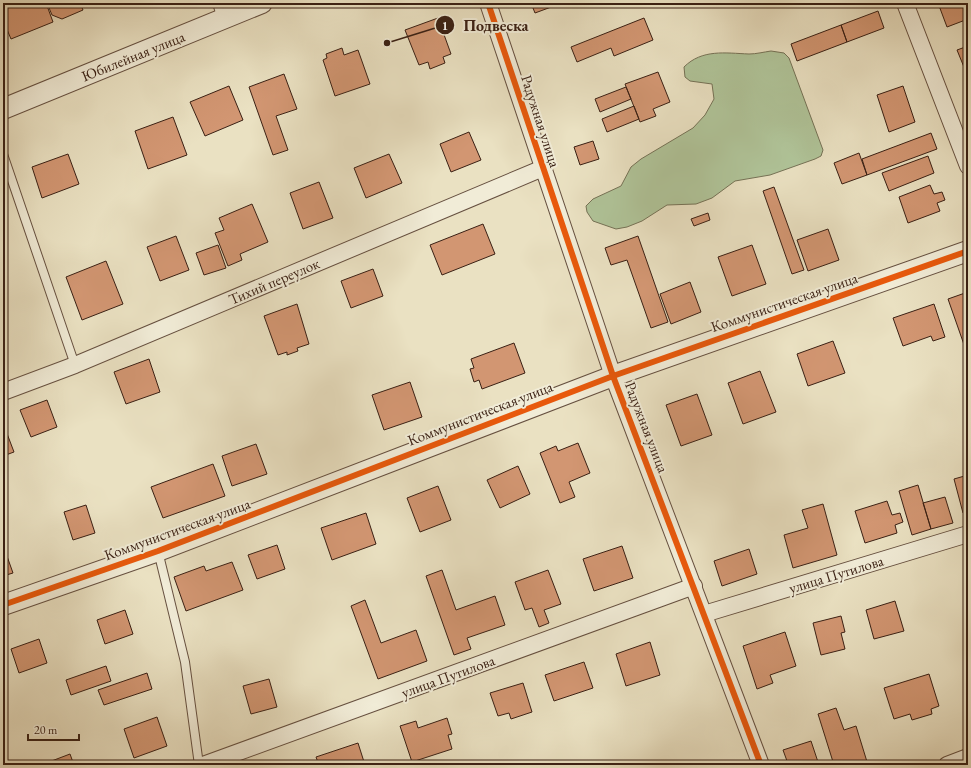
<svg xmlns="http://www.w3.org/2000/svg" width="971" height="768" viewBox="0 0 971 768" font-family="'EB Garamond',serif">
<rect width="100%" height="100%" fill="#eae1c2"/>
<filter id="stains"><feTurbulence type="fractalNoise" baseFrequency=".005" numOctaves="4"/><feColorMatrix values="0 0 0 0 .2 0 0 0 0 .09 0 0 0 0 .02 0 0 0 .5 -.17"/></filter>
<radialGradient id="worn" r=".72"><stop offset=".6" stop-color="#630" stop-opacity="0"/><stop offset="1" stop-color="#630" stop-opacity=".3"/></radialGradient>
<path fill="#b0c499" stroke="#757256" d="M 771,51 L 784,53 L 789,58 L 823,150 L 821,156 L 815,159 L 770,175 L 735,181 L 712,198 L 696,204 L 667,205 L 642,221 L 627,227 L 616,229 L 593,221 L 587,212 L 586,206 L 593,199 L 621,186 L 631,167 L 641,159 L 693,128 L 705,115 L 714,99 L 712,84 L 690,81 L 685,77 L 684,67 C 702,49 725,53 749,54 C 756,54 764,52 771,51 Z"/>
<path fill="#d29672" stroke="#3a2014" d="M 3,3 L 46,3 L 53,22 L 11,39 L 3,20 Z
M 47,3 L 72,3 L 73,5 L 80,3 L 83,10 L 62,19 L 52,15 Z
M 531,3 L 562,3 L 535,13 Z
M 688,3 L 702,3 L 689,7 Z
M 938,3 L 968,3 L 968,19 L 947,27 Z
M 878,11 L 884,28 L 847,42 L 841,25 Z
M 438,18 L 451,54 L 443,57 L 445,63 L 430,69 L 428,62 L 419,65 L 405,30 Z
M 644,18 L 653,40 L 614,56 L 611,48 L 577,62 L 571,47 Z
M 841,25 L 847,42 L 797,61 L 791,44 Z
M 968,46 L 968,77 L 957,50 Z
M 342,48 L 344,55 L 358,50 L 370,84 L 335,96 L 323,60 L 327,58 L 326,54 Z
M 658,72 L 670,102 L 653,109 L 656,116 L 640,122 L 625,84 Z
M 284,74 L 297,109 L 276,116 L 288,150 L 273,155 L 249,87 Z
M 229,86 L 243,120 L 205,136 L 190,102 Z
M 903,86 L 915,122 L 889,132 L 877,95 Z
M 626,87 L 631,99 L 600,112 L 595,99 Z
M 634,106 L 639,119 L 607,132 L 602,119 Z
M 173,117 L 187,155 L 148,169 L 135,131 Z
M 469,132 L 481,160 L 451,172 L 440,144 Z
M 931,133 L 937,149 L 867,175 L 862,159 Z
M 593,141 L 599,159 L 580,165 L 574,147 Z
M 859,153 L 867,175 L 842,184 L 834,163 Z
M 68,154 L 79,184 L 42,198 L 32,167 Z
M 389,154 L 402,183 L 366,198 L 354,168 Z
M 928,156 L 934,173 L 889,191 L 882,173 Z
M 319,182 L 333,218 L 303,229 L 290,193 Z
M 930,185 L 934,194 L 942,192 L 945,200 L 937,203 L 940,211 L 908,223 L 899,197 Z
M 774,187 L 804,270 L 792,274 L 763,191 Z
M 252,204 L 268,242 L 240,254 L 242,260 L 228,266 L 215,233 L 224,230 L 219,218 Z
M 708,213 L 710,220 L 694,226 L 691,219 Z
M 483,224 L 495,254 L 442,275 L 430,245 Z
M 828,229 L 839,260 L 808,271 L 797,240 Z
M 176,236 L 189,270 L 160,281 L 147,247 Z
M 638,236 L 668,322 L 651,328 L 627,260 L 611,265 L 605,248 Z
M 218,245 L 226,268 L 204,275 L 196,253 Z
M 752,245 L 766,284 L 732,296 L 718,257 Z
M 106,261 L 123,304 L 82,320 L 66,277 Z
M 373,269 L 383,296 L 351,308 L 341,281 Z
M 690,282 L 701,312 L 671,324 L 660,294 Z
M 965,293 L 968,303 L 968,356 L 948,299 Z
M 297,304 L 309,344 L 297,348 L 298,351 L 287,355 L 287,352 L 278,355 L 264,316 Z
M 934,304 L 945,337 L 933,341 L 931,336 L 903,346 L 893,318 Z
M 833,341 L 845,373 L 808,386 L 797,354 Z
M 514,343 L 525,373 L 482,389 L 479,380 L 474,382 L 470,369 L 474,368 L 471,359 Z
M 149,359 L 160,392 L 126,404 L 114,372 Z
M 760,371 L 776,412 L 743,424 L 728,383 Z
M 410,382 L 422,417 L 384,430 L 372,395 Z
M 697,394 L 712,435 L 681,446 L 666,405 Z
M 47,400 L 57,427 L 31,437 L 20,410 Z
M 3,423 L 14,452 L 3,456 Z
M 578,443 L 590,473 L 569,482 L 575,497 L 560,503 L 540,453 L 556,446 L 558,451 Z
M 256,444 L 267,474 L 232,486 L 222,456 Z
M 213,464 L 225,496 L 163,518 L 151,487 Z
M 518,466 L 530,494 L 500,508 L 487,480 Z
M 968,475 L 968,512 L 963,513 L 954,479 Z
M 918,485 L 931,529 L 912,535 L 899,491 Z
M 438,486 L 451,520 L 420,532 L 407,498 Z
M 945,497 L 953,523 L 931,529 L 923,503 Z
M 887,501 L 892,515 L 900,513 L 903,522 L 895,525 L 897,533 L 865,543 L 855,511 Z
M 823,504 L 837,555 L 793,568 L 784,535 L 808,528 L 802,510 Z
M 86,505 L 95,533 L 73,540 L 64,512 Z
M 366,513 L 376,544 L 332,560 L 321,528 Z
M 3,545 L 13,573 L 3,576 Z
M 277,545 L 285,569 L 257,579 L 248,555 Z
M 622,546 L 633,578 L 594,591 L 583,559 Z
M 749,549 L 757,574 L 722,586 L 714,561 Z
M 232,562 L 243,590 L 186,611 L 174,577 L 204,566 L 206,571 Z
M 442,570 L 456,610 L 495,596 L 505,625 L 467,638 L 471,649 L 454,655 L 426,576 Z
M 548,570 L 561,604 L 544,610 L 549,623 L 539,627 L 532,608 L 525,610 L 515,582 Z
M 968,587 L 968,604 L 964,588 Z
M 365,600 L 381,643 L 416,630 L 427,661 L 378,679 L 351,606 Z
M 895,601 L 904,631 L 874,639 L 866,610 Z
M 125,610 L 133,634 L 105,644 L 97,620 Z
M 841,616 L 845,632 L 841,633 L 845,649 L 821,655 L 813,623 Z
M 785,632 L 796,666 L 770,675 L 773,683 L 757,689 L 743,646 Z
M 39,639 L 47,663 L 19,673 L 11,649 Z
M 650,642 L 660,675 L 626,686 L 616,654 Z
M 584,662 L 593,688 L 554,701 L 545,675 Z
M 106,666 L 111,681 L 71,695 L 66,680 Z
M 147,673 L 152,689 L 104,705 L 98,690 Z
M 929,674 L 939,706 L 931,709 L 932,714 L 912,720 L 910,714 L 894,719 L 884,688 Z
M 269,679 L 277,707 L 251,714 L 243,686 Z
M 523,683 L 532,712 L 511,719 L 509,713 L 498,716 L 490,693 Z
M 836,708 L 844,730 L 856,726 L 868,765 L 834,765 L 818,714 Z
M 157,717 L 167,746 L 134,758 L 124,729 Z
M 447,718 L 452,734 L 448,735 L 452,749 L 412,762 L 400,726 L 416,721 L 418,728 Z
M 811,741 L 819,765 L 778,765 L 787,761 L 783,750 Z
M 358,743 L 365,765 L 328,765 L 327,762 L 319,765 L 316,757 Z
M 70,754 L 74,765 L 41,765 Z"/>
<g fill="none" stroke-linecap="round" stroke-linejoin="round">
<g stroke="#665040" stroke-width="10">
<path id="service" d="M 217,3 L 222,19
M 3,154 L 75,365
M 158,551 L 185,662 L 199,765"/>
</g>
<g stroke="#665040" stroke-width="18">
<path id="minor" d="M 488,3 L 613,376 L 761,765
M 905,3 L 968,166
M 3,392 L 75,365 L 543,168
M 704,614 L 968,534
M 203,765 L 694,586
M 947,765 L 968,757"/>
</g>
<g stroke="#665040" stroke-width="22">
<path id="tertiary" d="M 3,109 L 262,3
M 3,605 L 158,551 L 613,376 L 968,251"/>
</g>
<use href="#service" stroke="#f1ecd7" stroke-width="8"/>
<use href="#minor" stroke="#f1ecd7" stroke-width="16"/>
<use href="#tertiary" stroke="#f1ecd7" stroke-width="20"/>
<g stroke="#f1ecd7" stroke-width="8">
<path id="cycleway" d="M 488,3 L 613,376 L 761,765
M 3,605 L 158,551 L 613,376 L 968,251"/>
</g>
<use href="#cycleway" stroke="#e8590c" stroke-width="6"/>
</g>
<g text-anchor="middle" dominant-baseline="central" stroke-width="4" stroke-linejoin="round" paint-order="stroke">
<g font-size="15" fill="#3a2014" stroke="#f1ecd7">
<text transform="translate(133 56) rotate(-22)">Юбилейная улица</text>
<text transform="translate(541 121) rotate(72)">Радужная улица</text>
<text transform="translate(274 281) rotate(-23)">Тихий переулок</text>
<text transform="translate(784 302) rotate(-19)">Коммунистическая улица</text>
<text transform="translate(480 413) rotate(-21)">Коммунистическая улица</text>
<text transform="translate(647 427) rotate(69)">Радужная улица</text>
<text transform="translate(177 529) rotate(-20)">Коммунистическая улица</text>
<text transform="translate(836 574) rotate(-17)">улица Путилова</text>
<text transform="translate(448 676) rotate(-20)">улица Путилова</text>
</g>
</g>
<path fill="none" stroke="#3a2014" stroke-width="1.5" d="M387 43L445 25"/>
<g fill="#3a2014" stroke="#f1ecd7" stroke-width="1.5">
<circle cx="387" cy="43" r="4"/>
<circle cx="445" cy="25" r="10"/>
</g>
<g font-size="12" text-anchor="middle" font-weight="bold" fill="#fff">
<text x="445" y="30">1</text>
</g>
<g font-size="16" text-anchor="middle" font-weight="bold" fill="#3a2014" stroke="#f1ecd7" stroke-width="4" stroke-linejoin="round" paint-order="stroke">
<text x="496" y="31">Подвеска</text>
</g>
<rect width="971" height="768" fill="none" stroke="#eae1c2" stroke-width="16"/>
<rect x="4" y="4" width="963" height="760" fill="none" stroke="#3a2014" stroke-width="2"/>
<rect x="8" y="8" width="955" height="752" fill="none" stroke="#3a2014"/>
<path d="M28 734v6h51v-6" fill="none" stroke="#3a2014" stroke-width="2"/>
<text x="34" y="734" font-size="12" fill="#3a2014" stroke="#f1ecd7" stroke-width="3" paint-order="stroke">20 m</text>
<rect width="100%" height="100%" filter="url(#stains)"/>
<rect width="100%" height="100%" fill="url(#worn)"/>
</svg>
